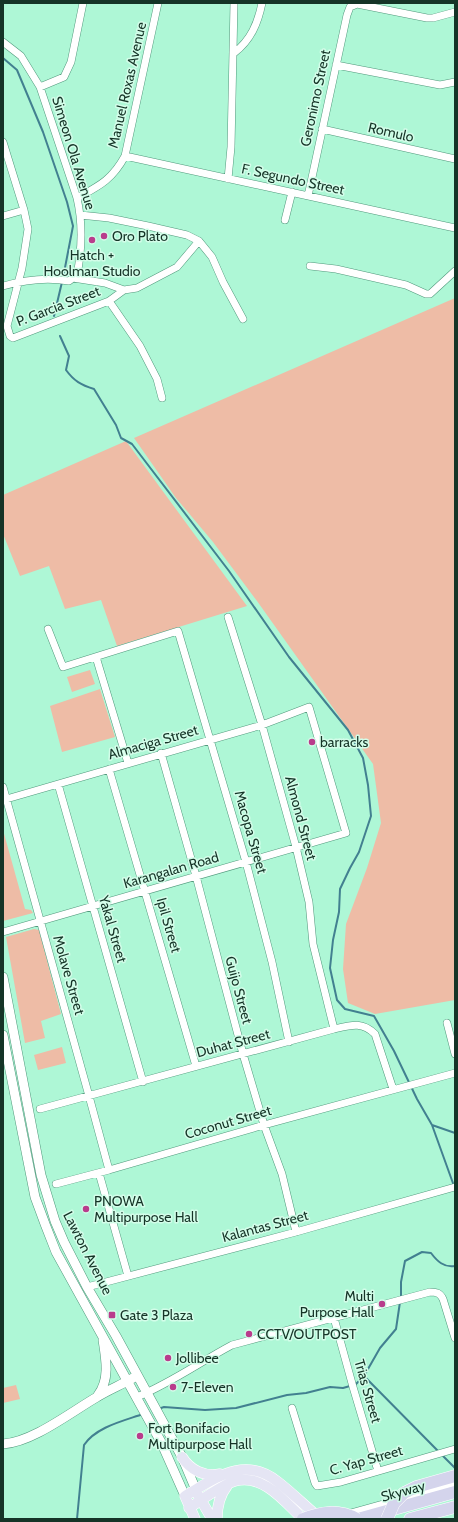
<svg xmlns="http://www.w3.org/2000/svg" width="458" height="1522" viewBox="0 0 458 1522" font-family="Cabin,sans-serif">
<rect width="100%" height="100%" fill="#aef7d6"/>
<path fill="#eebca6" d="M 455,298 L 455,1000 L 375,1014 L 348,1003 L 343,969 L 346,924 L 367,868 L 381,823 L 373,764 L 257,601 L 213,542 L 176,498 L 134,438 Z
M 126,441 L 247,606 L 117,646 L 101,600 L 65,609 L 49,566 L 20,576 L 3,534 L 3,495 Z
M 90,670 L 95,684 L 72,692 L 67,677 Z
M 100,689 L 115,737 L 62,752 L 50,706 Z
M 3,830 L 25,909 L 31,910 L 33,913 L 3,921 Z
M 34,929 L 39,930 L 61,1014 L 41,1021 L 45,1038 L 25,1043 L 6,937 Z
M 62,1047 L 66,1063 L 38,1070 L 34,1055 Z
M 16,1385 L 20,1399 L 3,1403 L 3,1388 Z"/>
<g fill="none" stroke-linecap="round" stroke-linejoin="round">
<path stroke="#428090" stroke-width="2" d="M 3,58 L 17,70 L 43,132 L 67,202 L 73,226 L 63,278
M 54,316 L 62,282
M 60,336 L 69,356 L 66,370 C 74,381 81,385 94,389 L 116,425 L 121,438 L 132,444 L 229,571 L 289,657 L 348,730 L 363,758 L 368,785 L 371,816 L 359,852 L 350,868 L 340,889 L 339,912 L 333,940 L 330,968 L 337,1000 L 345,1009 L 374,1016 L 394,1051 L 417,1099 L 432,1125 L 454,1186
M 432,1125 L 455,1133
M 401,1298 L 401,1282 L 405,1261 L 422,1252 L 431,1253 C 437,1261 444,1268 455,1266
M 364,1376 L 439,1452
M 355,1385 L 364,1376 L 380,1348 L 396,1329 L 400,1302
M 158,1409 L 164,1407 L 205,1410 L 236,1408 L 287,1395 L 306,1393 L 330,1387 L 343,1388 L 350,1386
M 442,1455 L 455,1468
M 77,1519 L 84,1445 C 96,1427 123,1421 143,1414"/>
<g stroke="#51997c" stroke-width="8">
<path id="minor" d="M 3,42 L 21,56 L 40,87 L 77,198 C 83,224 82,249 77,275 L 69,281 C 47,277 24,280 3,286
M 234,53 C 251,40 258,23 262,3
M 336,65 L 440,85 L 455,82
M 40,87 L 64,77 L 71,62 L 83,3
M 322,129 L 455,159
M 3,142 L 24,210 L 28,229 L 22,268 L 7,326 L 10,336 L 13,338 L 109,301 L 124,290 L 137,288 L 177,267 L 199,241
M 125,156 L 455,228
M 228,179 L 231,147 L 234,3
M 308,196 L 347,15 L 350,7 L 357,4 L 427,18 L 433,18 L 455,12
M 77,198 C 99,186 112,180 125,156 L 158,3
M 80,215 L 109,218 L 148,226 L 187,235 L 199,241 L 212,257 L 223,282 L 243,319
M 3,216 L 24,210
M 285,220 L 292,192
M 310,266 L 336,269 L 406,285 L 426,294 L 430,294 L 455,271
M 73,278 L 105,283 L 124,290
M 109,301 L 140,346 L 157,379 L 162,398
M 228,617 L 262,725 L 296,847 L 309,902 L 313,944 L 334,1029
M 48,629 L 63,667 L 178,631 L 246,862 L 272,962 L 289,1042
M 96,657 L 128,763
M 161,753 L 196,876 L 243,1054 L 264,1125 L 282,1174 L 296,1232
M 109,769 L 196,1066
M 58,784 L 143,1082
M 3,787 L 89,1096 L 109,1170
M 3,800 L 262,725 L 309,707 L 346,833 L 3,932
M 447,1023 L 455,1054
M 40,1109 L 334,1029 C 351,1025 362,1021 375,1034 L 393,1089
M 99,1173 L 128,1276
M 56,1184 L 109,1170 L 264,1125 L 455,1073
M 87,1287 L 296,1232 L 455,1187
M 334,1318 L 353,1387 L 378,1471
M 137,1397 C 171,1383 200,1362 232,1345 L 430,1292 C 437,1292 440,1293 443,1299 L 455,1338
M 292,1408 L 315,1483 L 317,1486 L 341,1482 L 455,1449"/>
</g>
<g stroke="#51997c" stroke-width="10">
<path id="secondary" d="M 3,977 L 41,1175 L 55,1221 L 64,1242 L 87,1287 L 116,1336 L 182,1457 L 196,1490
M 3,1035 L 35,1197 L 45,1224 L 56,1252 L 161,1442 L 185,1496
M 98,1395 C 110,1380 106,1359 103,1340
M 3,1444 C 33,1442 71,1412 97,1397 C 108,1390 121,1385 133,1378
M 333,1519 L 455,1485"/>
</g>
<g stroke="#fff" stroke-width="11">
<path id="primary" d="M 182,1457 C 190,1470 204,1477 220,1474
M 198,1495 L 212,1519
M 189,1508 C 203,1499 220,1486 235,1481 C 263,1473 285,1502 303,1519
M 195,1519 L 185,1496 C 216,1478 244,1455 278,1482 C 291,1492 303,1504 316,1515 L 321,1518
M 217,1519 C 217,1506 219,1496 227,1486"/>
</g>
<g stroke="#fff" stroke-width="13">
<path id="motorway" d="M 404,1493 L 416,1487 L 455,1476
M 358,1519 L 455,1492
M 410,1519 L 455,1507"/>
</g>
<use href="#minor" stroke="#fff" stroke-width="7"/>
<use href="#secondary" stroke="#fff" stroke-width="9"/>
<use href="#primary" stroke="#e5e5f4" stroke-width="10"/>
<use href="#motorway" stroke="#d4d4ec" stroke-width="12"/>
<g stroke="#fff" stroke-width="13" stroke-linecap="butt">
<path id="motorway-bridge" d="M 303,1519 C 321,1512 338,1509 357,1519
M 387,1519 L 394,1503 L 404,1493"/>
</g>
<use href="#motorway-bridge" stroke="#d4d4ec" stroke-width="12"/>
</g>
<g fill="#b93c8c" stroke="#d3fde9" stroke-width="1.5">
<circle cx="104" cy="236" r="4"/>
<circle cx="92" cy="240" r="4"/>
<circle cx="312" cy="742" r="4"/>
<circle cx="86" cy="1209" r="4"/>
<circle cx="382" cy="1304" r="4"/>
<rect x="108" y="1311" width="8" height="8" rx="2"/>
<circle cx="249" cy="1334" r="4"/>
<circle cx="168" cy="1358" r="4"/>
<circle cx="173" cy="1387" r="4"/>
<circle cx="140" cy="1436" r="4"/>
</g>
<g text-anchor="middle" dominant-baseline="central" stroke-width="3" stroke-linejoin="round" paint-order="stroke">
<g font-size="14" fill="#153427" stroke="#d3fde9">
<text transform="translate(127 85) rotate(-77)">Manuel Roxas Avenue</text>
<text transform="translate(315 98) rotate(-78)">Geronimo Street</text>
<text transform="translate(391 132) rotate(13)">Romulo</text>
<text transform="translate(74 153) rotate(73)">Simeon Ola Avenue</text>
<text transform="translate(293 179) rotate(12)">F. Segundo Street</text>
<text transform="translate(58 306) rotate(-21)">P. Garcia Street</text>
<text transform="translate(153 742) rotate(-16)">Almaciga Street</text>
<text transform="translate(301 818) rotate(75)">Almond Street</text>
<text transform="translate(251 832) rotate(74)">Macopa Street</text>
<text transform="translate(171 870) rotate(-16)">Karangalan Road</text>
<text transform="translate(169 925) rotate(74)">Ipil Street</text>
<text transform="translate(113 929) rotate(74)">Yakal Street</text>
<text transform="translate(69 975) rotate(74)">Molave Street</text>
<text transform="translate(239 990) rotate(75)">Guijo Street</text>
<text transform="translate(233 1043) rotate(-15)">Duhat Street</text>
<text transform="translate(228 1122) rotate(-16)">Coconut Street</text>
<text transform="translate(265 1226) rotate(-15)">Kalantas Street</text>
<text transform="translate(88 1253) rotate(63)">Lawton Avenue</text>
<text transform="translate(368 1391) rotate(74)">Trias Street</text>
<text transform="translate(366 1460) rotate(-16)">C. Yap Street</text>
<text transform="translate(403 1491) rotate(-15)">Skyway</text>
</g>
<g font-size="14" fill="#153427" stroke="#d3fde9" text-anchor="start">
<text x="112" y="236">Oro Plato</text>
<text x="92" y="255" text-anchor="middle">Hatch +<tspan x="92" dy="16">Hoolman Studio</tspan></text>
<text x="320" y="742">barracks</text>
<text x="94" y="1201">PNOWA<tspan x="94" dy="16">Multipurpose Hall</tspan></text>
<text x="374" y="1296" text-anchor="end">Multi<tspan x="374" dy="16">Purpose Hall</tspan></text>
<text x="120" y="1315">Gate 3 Plaza</text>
<text x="257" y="1334">CCTV/OUTPOST</text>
<text x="176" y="1358">Jollibee</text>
<text x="181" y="1387">7-Eleven</text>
<text x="148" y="1428">Fort Bonifacio<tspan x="148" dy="16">Multipurpose Hall</tspan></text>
</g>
</g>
<rect width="458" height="1522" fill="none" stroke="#153427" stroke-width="8"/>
</svg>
